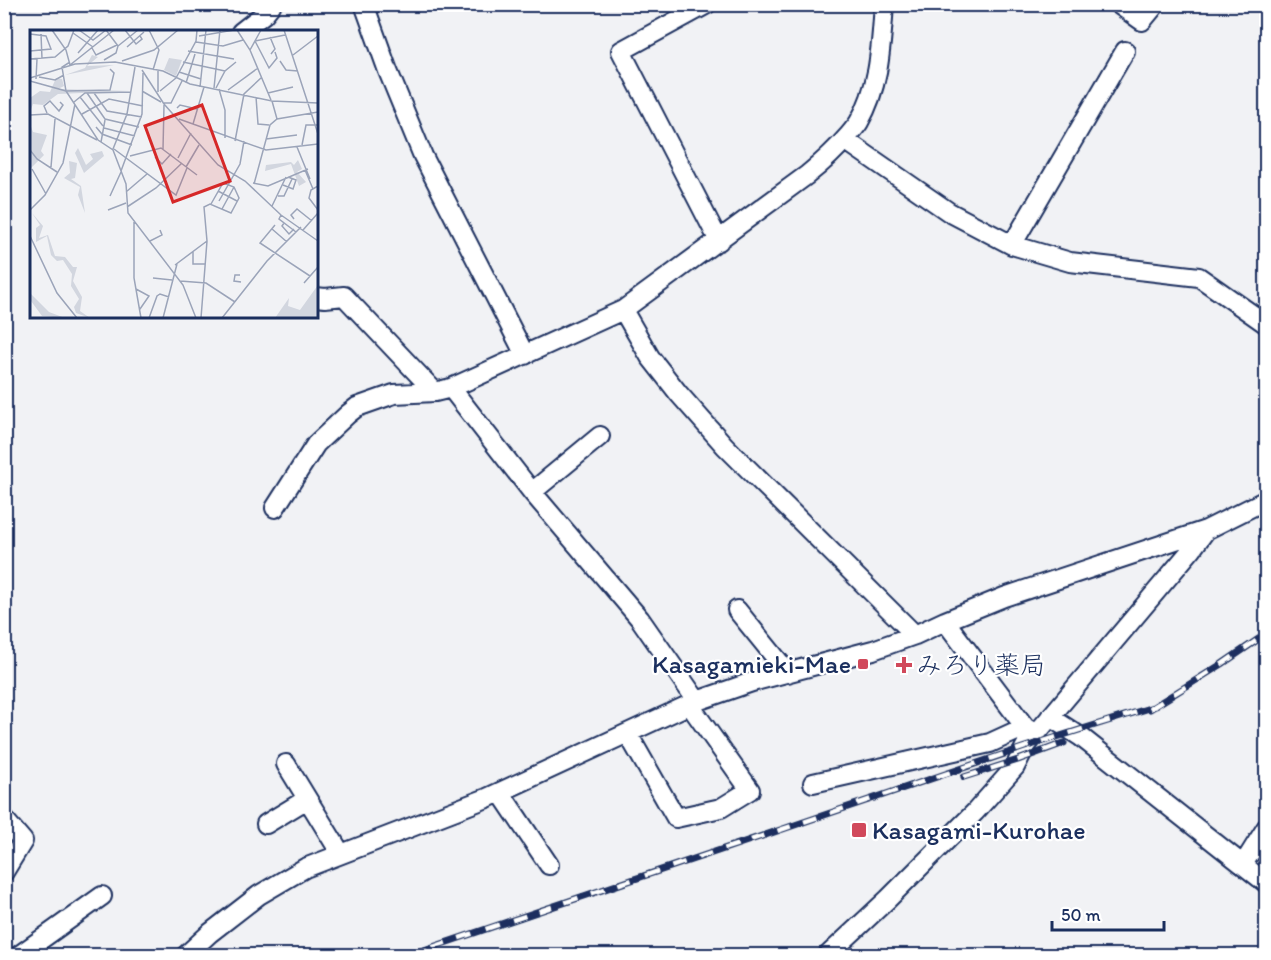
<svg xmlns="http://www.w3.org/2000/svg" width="1271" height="960" viewBox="0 0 1271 960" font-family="Itim,'Klee One',sans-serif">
<rect width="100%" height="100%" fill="#f1f2f5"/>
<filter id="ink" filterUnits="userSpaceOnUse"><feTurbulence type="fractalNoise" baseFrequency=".0167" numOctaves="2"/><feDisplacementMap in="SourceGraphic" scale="12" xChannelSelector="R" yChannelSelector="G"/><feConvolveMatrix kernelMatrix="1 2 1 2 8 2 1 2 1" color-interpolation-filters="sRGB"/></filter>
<g filter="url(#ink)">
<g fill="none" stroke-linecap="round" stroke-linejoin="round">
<g stroke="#1b2f5e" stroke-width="22">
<path id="minor" d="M 364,4 L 388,71 L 423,156 L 525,355
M 707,4 L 621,51 L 719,241
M 1118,4 L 1142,21 L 1156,4
M 241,32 L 264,14 L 272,4
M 845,140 L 949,212 L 1012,245 L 1070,262 L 1199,277 L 1266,324
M 1012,245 L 1125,51
M 316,297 L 325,298 L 344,296 L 435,392
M 623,310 L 650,357 L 679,394 L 725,446 L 915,635
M 451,388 L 532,492 L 640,619 L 697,701
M 532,492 L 600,436
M 275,508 L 316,444 L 348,414 L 357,407 L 394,394 L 435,392 L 451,388 L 623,310 L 807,175 C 822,163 835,151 848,136 C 851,132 856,127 859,122 C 880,86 881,45 884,4
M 737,610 L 788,673
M 945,621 L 1025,727 L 1034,733
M 1050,717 L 1081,737 L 1266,883
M 628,734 L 676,818 L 721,808 L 750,790 L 689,704
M 286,764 L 341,854
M 813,783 L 990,743 L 1025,727
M 500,792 L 549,865
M 4,819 L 23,841 L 4,872
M 266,824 L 307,799
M 1244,863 L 1266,828
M 18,956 L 102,896
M 185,956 L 210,933 L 259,895 L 305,868 L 487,798 L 697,701 L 752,682 L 873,650 L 915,635 L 945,621 L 1004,597 L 1206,530 L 1266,500
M 827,956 L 888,899 L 975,812 L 1015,767 L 1025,747 L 1192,549 L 1206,530"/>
</g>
<use href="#minor" stroke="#fff" stroke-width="18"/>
<g stroke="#1b2f5e" stroke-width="7">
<path id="rail" d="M 1150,709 L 1222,664 L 1266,634
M 964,777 L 1018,760 L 1064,743
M 406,956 L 783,829 L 1025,747 L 1156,706"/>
</g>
<use href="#rail" stroke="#fff" stroke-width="4.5" stroke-dasharray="14" stroke-linecap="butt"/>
</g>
</g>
<g fill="#d1495b" stroke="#fff" stroke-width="2">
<rect x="857" y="658" width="12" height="12" rx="3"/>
<path d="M901 656h6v6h6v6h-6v6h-6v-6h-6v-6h6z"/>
<rect x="851" y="822" width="16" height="16" rx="3"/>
</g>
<g text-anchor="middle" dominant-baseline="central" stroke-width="4.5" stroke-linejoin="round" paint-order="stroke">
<g font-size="26" fill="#1b2f5e" stroke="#fff" text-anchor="start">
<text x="851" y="664" text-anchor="end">Kasagamieki-Mae</text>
<text x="916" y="665">みろり薬局</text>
<text x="872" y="830">Kasagami-Kurohae</text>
</g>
</g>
<g transform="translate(30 30)">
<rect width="288" height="288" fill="#f1f2f5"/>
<path d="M 62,25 L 68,27 L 57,36 L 84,35 L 35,45 L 55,38 ZM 139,28 L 152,30 L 146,46 L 134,40 ZM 26,48 L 32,49 L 34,56 L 28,59 L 100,61 L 28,64 L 13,75 L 3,74 L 0,82 L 0,68 L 10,61 L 20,62 ZM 48,118 L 56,135 L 63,129 L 60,124 L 72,121 L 74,126 L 54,143 L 45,123 ZM 268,130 L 272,139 L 267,142 L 276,152 L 269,156 L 261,134 L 235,141 L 236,135 L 261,132 L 264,135 ZM 39,131 L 47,133 L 45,148 L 41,149 L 51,156 L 55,183 L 48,165 L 50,157 L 34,148 L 40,143 ZM 2,183 L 13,196 L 9,208 L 18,205 L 25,226 L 35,227 L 43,237 L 47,237 L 43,251 L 52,267 L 50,281 L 60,288 L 46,283 L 44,277 L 49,269 L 41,256 L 42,244 L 33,230 L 27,231 L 21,225 L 17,206 L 6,212 L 6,198 L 10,195 ZM 288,255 L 288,288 L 245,288 L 259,268 L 258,276 L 270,280 ZM 0,263 L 19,282 L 35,288 L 12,286 L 1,271 Z" fill="#d2d6df"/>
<path d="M 0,94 L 3,102 L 17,105 L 11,121 L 14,125 L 0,139 Z" fill="#d2d6df"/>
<path fill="none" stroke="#9ba4b9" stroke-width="1.5" d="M 22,0 L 36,20 L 40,35 L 84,0M 49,0 L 63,10 L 76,0M 95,0 L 106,14 L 112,9 L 110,6M 119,0 L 129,20 L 123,40M 207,0 L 220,20 L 241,70M 254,0 L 288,104M 43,3 L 63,17M 0,4 L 16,6 L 21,19 L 0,21M 11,4 L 12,29M 169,6 L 204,0M 240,7 L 245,19 L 241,24M 225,11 L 239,38 L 247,28 L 245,22M 225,11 L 255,5M 166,12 L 193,16 L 213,10M 88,16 L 108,0M 97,17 L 114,2M 62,18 L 66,25 L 87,15M 220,20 L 231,0M 158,21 L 204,29M 48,23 L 68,0M 263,25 L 288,6M 0,29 L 25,27 L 38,16 L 44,0M 74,30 L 86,23 L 88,16 L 76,0M 92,31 L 124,20 L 148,0M 250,31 L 256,40 L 268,41M 40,32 L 32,37 L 36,61 L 80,60 L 84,43 L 80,39M 153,32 L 195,41M 112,40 L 134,74 L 188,135 L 215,151 L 251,185 L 288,211M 128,40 L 128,62M 149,42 L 171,49M 9,47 L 25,50 L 34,45M 0,48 L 45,34 L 85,32 L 133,41 L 160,54 L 242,71 L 288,73M 146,48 L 166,11 L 167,0M 6,49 L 7,29M 0,51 L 36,61 L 68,110 L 83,120 L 96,154 L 98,183 L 153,255 L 166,288M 156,53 L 165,24M 170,57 L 176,0M 184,58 L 190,0M 186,58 L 195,41 L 206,32M 189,59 L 195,80 L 195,108M 198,60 L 228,38M 112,61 L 131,72M 130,61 L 146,48M 57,63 L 75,89 L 109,97M 64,63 L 77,81 L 112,87M 238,63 L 263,57M 50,67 L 73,96M 226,67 L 228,94 L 239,95M 242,71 L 247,89M 44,72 L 55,63 L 101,62M 134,73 L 141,73 L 152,51M 147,78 L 150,75 L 167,79M 17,83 L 14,76 L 20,71 L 29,81 L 33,75 L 30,72M 52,84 L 79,69 L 113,76M 0,85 L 18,84 L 67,110M 149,89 L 236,120 L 288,114M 163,94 L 174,57M 66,97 L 72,104 L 102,115M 74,98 L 105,106M 236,109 L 267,105M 205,111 L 214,64 L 232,47M 71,112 L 75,90M 272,115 L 276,95 L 288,95M 267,117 L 280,149M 83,119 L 97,84 L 105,37M 84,119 L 146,165 L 157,138M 133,119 L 134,75M 0,120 L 7,129 L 27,142M 100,126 L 131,118 L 167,145M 125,127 L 132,134 L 141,124M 148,128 L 161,103M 21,137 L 25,89M 156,137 L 169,115M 2,139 L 16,164M 275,140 L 283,159M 91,141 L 112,84 L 113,43M 223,153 L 238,156 L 278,139M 224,154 L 240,95 L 247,89 L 288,82M 253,155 L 263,159 L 266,150 L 258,147M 288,156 L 281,160 L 279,168 L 288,180M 188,161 L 207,171M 96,162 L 117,144M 80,166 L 91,142M 248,166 L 254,166 L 262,149M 189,171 L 210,134 L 214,111M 242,176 L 256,147M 97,177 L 126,158 L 152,133M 192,179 L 204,157M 0,180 L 15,165 L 33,133 L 45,74M 78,180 L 96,173M 251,185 L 249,189 L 266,202M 264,189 L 261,185 L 267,179 L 282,191M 104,190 L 104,248 L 111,288M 254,193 L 252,196 L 259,204 L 264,199M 245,195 L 230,213 L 280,246M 242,199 L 257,212M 273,200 L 288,183M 0,206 L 27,263 L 47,288M 120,211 L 132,205 L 130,200M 163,221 L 163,234 L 175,234M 145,235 L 177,211M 210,245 L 205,245 L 204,251 L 211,252M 123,248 L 142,250M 150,251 L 176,253 L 205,272M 274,253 L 288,237M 106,259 L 119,266 L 110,279M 119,288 L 127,266 L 130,264 L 139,267M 133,288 L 147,234M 171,288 L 177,211 L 174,177 L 180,174 L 201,183 L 209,168 L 204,157 L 193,153 L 181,174M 192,288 L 237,231 L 271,197"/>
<path fill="#d62828" fill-opacity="0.15" stroke="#d62828" stroke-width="3" d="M 172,75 L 200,151 L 143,172 L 115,96 Z"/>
<rect width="288" height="288" fill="none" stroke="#1b2f5e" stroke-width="3"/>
</g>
<rect width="1271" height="960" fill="none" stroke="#fff" stroke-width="24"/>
<rect x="12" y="12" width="1247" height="936" fill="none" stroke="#1b2f5e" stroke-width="2" filter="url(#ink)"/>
<path d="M1052 921v9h112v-9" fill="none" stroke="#1b2f5e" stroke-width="3"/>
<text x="1061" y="921" font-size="18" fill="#1b2f5e" stroke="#ffffff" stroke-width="4.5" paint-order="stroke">50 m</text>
</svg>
